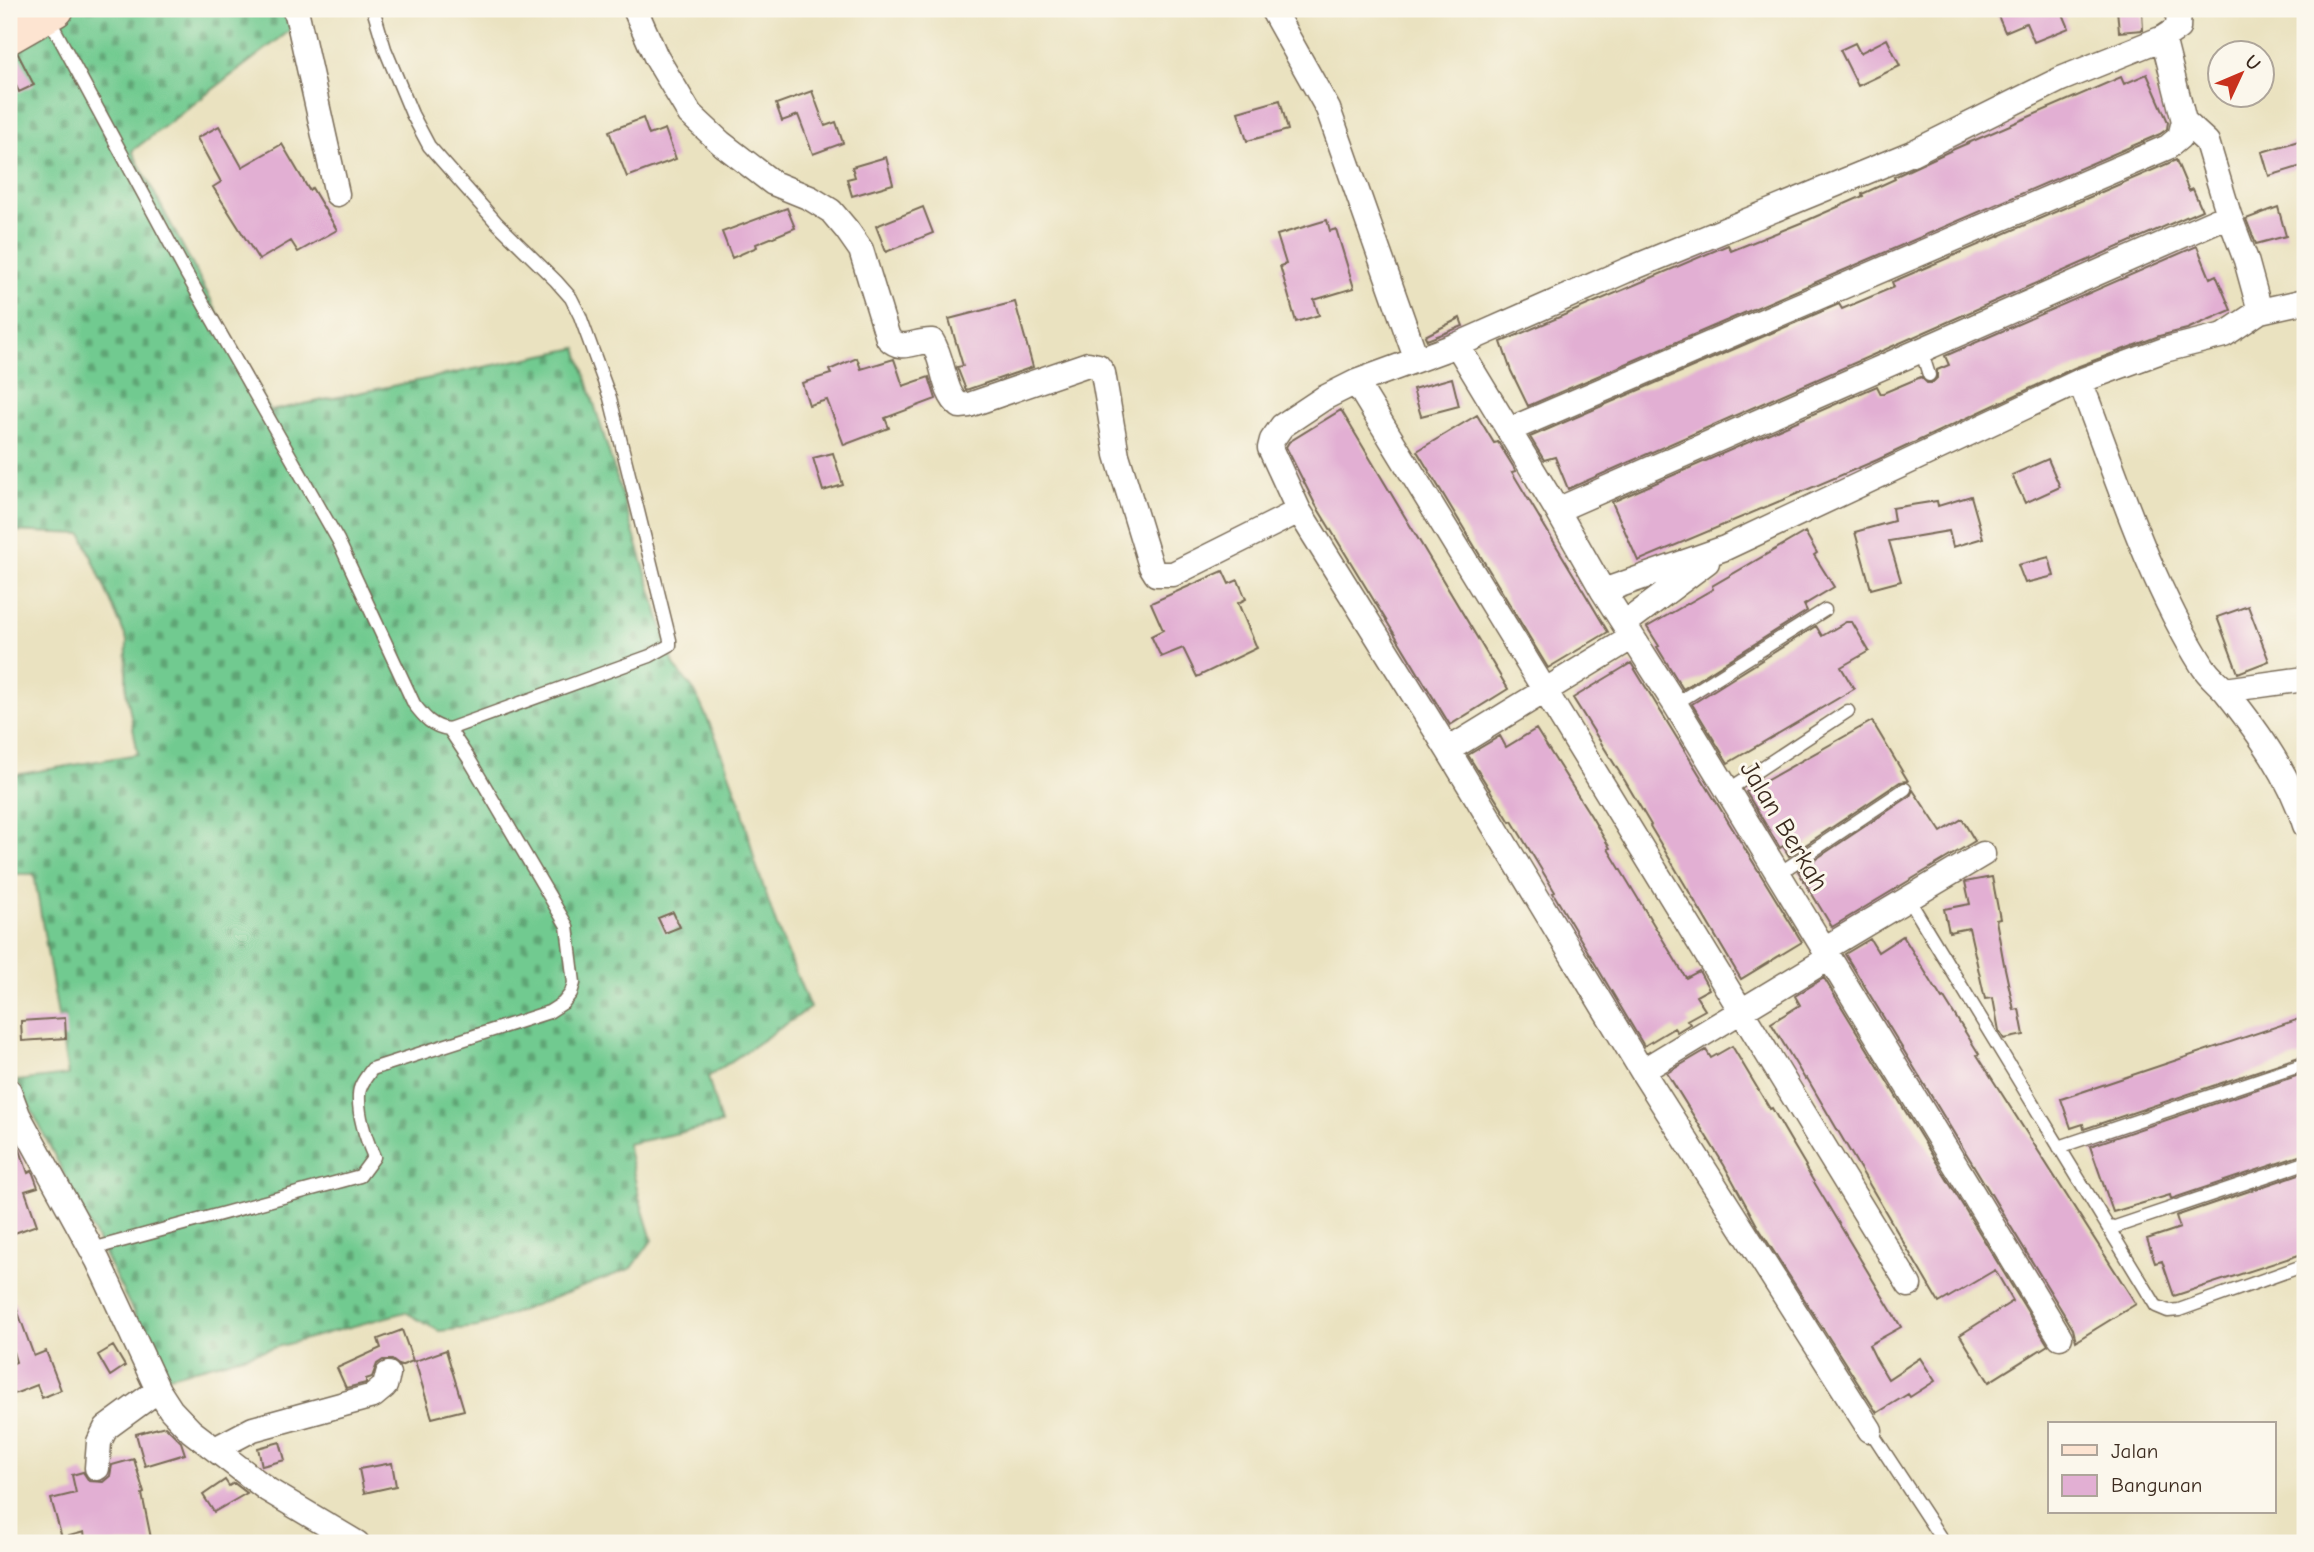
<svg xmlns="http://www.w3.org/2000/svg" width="2314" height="1552" viewBox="0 0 2314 1552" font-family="'Comic Neue',sans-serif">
<defs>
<pattern id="cemetery-stones" width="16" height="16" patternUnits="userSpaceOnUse" patternTransform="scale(1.75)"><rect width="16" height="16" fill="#71ca90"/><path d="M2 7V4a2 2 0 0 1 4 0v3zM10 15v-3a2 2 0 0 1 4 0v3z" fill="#5ea475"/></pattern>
</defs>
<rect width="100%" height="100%" fill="#fbf7ec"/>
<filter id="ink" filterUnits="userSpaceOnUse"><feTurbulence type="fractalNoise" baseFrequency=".0143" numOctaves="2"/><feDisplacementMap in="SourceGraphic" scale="14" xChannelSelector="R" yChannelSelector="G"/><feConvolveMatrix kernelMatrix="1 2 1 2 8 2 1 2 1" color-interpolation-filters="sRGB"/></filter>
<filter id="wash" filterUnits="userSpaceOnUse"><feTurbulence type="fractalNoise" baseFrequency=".00686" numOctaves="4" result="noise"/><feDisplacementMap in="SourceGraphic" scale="28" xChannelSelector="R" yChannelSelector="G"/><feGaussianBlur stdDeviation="1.57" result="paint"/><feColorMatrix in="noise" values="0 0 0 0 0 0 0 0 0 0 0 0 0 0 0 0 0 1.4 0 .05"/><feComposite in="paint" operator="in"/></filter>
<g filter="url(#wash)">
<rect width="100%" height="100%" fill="#eae2c0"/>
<path fill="url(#cemetery-stones)" stroke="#567a57" stroke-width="2" d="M 9,9 L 280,9 L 292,29 L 132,151 L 270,411 L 577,348 L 674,665 L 695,692 L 716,738 L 742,808 L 755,862 L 777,927 L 810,1008 L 708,1077 L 721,1124 L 627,1144 L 639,1197 L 652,1240 L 632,1268 L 478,1327 L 439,1331 L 405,1312 L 166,1377 L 17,1081 L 68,1075 L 34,874 L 9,874 L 9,776 L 138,754 L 126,690 L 127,640 L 82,534 L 9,531 Z"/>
<g id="blocks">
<path fill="#e2afd3" d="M 1995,9 L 2061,9 L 2069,28 L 2034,42 L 2026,23 L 2005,32 Z
M 2117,9 L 2142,9 L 2143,30 L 2119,32 Z
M 1887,39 L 1900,66 L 1858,86 L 1840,50 L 1855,43 L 1860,53 Z
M 18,54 L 34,85 L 19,92 L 9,71 L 9,56 Z
M 2147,74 L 2168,122 L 2167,129 L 2160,134 L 1528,406 L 1511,371 L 1501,342 L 1728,245 L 1731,251 L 1808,220 L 1863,196 L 1862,194 L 1895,179 L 1894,177 L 1952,150 L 2121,77 L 2124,84 Z
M 812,91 L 825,126 L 836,122 L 843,143 L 813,154 L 798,115 L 782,121 L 776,104 Z
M 1280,100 L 1288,130 L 1247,141 L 1238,112 Z
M 643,118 L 649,135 L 665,129 L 676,159 L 627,177 L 609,131 Z
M 219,126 L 242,167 L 282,144 L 309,190 L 312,188 L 337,230 L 298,252 L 291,241 L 259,260 L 213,187 L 221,182 L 197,138 Z
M 2305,139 L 2305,165 L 2269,176 L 2262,152 Z
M 886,157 L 893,184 L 852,196 L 847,179 L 855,177 L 852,167 Z
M 2176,160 L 2189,191 L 2193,189 L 2202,210 L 1568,489 L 1555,457 L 1544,460 L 1530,437 L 1839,304 L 1842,309 L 1894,287 L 1892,282 Z
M 923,207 L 933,233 L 886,252 L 876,226 Z
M 2278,207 L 2286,236 L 2256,244 L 2246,219 Z
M 787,208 L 795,228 L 756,244 L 757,247 L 732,258 L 722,232 Z
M 1327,220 L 1330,231 L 1336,229 L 1354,288 L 1314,300 L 1319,315 L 1296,322 L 1280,266 L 1286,264 L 1277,235 Z
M 2197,246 L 2210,278 L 2216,275 L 2231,310 L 2187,329 L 2159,336 L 2074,368 L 1877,460 L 1638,561 L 1612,502 L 1877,386 L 1881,394 L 1921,377 L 1927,383 L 1932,383 L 1937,378 L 1937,370 L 1949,365 L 1945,356 Z
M 1015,302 L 1033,367 L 966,390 L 957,367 L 963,366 L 949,319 Z
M 1460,318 L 1463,326 L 1427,340 L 1425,336 Z
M 857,358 L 861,369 L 894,359 L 903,386 L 929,377 L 936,399 L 885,418 L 889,428 L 844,445 L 827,400 L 809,405 L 802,383 L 831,374 L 829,370 Z
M 1452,378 L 1459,406 L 1421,416 L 1413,389 Z
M 1341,410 L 1508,689 L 1450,725 L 1315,504 L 1286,447 L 1289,442 Z
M 1477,415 L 1494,443 L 1498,442 L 1516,471 L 1512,472 L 1608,632 L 1548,668 L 1417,451 Z
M 833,453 L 843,485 L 823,491 L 813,458 Z
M 2048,459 L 2060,487 L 2025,503 L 2012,475 Z
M 1971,496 L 1983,538 L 1953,547 L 1949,531 L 1889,541 L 1901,581 L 1871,589 L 1855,532 L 1894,521 L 1892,508 L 1937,501 L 1938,506 Z
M 1805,532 L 1817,553 L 1814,555 L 1834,587 L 1804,605 L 1807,611 L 1683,689 L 1657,647 L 1659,646 L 1647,627 L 1713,589 L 1712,586 Z
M 2049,557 L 2054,576 L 2025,583 L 2018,565 Z
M 1223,571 L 1229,584 L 1238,580 L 1246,599 L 1238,603 L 1257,648 L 1197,677 L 1183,648 L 1161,657 L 1151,636 L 1163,630 L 1151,603 Z
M 2248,606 L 2269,661 L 2238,673 L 2217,617 Z
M 1846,622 L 1852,622 L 1869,651 L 1841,667 L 1854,689 L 1728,763 L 1692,704 L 1816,626 L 1822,636 Z
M 1631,663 L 1802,942 L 1741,979 L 1650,826 L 1651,825 L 1625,781 L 1573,698 Z
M 1872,721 L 1908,781 L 1900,782 L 1789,856 L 1783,846 L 1780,848 L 1746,792 Z
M 1536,729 L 1591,816 L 1610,848 L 1608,849 L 1686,978 L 1699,971 L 1709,989 L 1696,996 L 1705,1010 L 1687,1020 L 1690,1024 L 1677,1032 L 1674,1028 L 1644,1046 L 1553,893 L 1555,892 L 1512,821 L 1510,822 L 1468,755 L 1500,736 L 1506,747 Z
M 1913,790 L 1941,832 L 1962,819 L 1975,841 L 1832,927 L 1798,871 L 1910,796 Z
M 1992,877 L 2000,919 L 1996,920 L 2004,964 L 2014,1010 L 2019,1009 L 2024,1035 L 2004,1039 L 1999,1031 L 1993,998 L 1985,999 L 1969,928 L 1949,932 L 1944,909 L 1970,904 L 1965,882 Z
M 673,912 L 680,927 L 665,933 L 658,918 Z
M 1903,936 L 1942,999 L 1944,998 L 1979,1054 L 1977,1055 L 2136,1304 L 2076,1341 L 2073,1329 L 1845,954 L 1870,939 L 1878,952 Z
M 1824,978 L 2048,1345 L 1989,1382 L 1960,1335 L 2013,1301 L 1995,1270 L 1939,1303 L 1807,1078 L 1805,1079 L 1771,1023 L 1800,1005 L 1795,996 Z
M 2305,1017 L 2305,1055 L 2084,1129 L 2083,1124 L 2071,1128 L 2061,1099 Z
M 65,1018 L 66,1038 L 22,1041 L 21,1021 Z
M 1732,1046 L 1770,1109 L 1772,1108 L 1784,1129 L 1806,1166 L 1805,1167 L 1901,1327 L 1869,1345 L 1876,1359 L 1888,1379 L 1920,1358 L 1935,1381 L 1910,1397 L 1908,1394 L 1877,1413 L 1758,1227 L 1724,1165 L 1667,1073 L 1706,1050 L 1711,1058 Z
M 2305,1073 L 2305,1154 L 2171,1199 L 2170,1195 L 2113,1212 L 2090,1146 Z
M 9,1129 L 20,1150 L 28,1173 L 32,1171 L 38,1187 L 25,1191 L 37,1225 L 9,1235 Z
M 2305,1172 L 2305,1253 L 2174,1296 L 2162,1261 L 2155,1263 L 2147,1239 L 2180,1228 L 2176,1216 Z
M 9,1293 L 11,1293 L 34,1356 L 46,1351 L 61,1390 L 42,1398 L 37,1385 L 9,1396 L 9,1365 L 16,1362 L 9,1338 Z
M 402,1330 L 413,1361 L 400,1366 L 392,1360 L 383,1360 L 377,1364 L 372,1377 L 366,1379 L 366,1383 L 346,1388 L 337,1368 L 381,1348 L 378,1339 Z
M 113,1346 L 125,1366 L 110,1376 L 98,1355 Z
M 446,1350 L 464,1410 L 432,1418 L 415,1361 Z
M 165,1426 L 181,1442 L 185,1454 L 145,1466 L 136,1434 Z
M 280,1442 L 285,1460 L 262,1466 L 258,1448 Z
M 134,1459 L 144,1493 L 142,1494 L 152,1543 L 86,1543 L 84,1532 L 62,1538 L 51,1499 L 76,1493 L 72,1475 L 83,1472 L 89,1481 L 103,1482 L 110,1476 L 112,1465 Z
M 392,1463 L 396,1486 L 364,1493 L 359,1469 Z
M 225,1480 L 229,1486 L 234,1483 L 247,1493 L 214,1512 L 203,1495 Z"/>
</g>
</g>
<g filter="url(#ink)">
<use href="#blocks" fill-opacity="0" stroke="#786a57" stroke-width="2"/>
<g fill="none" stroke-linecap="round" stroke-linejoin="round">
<g stroke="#786a57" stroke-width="15">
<path id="lane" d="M 47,15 L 186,273 L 338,540 L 414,704 C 424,717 432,727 449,729 L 650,656 L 670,645 L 670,640 L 610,398 L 580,316 L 571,298 L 556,281 L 496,222 L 429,146 L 412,114 L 385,49 L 373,9
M 1921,350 L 1929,375
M 1675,704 L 1825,610
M 1728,790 L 1848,711
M 1778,874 L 1905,789
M 1909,900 L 2156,1306 L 2168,1311 L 2179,1310 L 2305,1265
M 2059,1147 L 2305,1064
M 2109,1229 L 2305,1163
M 92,1249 L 360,1176 L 374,1157 C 366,1139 358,1115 359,1095 C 359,1085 367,1076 372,1069 L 549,1012 L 563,1003 L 571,993 L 574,983 L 567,926 L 469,759 L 449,729
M 1870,1430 L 1944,1543"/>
</g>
<g stroke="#786a57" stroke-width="27">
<path id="street" d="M 294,9 L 297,14 L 337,194
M 635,9 L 656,57 L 690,114 L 721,143 L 773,183 L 810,198 L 831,211 L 847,230 L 861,250 L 888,338 C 902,353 915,340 932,341 C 945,361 942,392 960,406 L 969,405 L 1088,364 L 1098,366 L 1103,373 L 1117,455 L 1151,566 L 1156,574 L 1173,574 L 1299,511
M 1272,9 L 1328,109 L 1416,358
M 2184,121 L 2207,142 L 2229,215 L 2246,260 L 2260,311
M 1457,345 L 1557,510 L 1603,591 L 1675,704 L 2060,1337
M 2080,381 C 2116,475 2149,581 2202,665 C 2209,677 2219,683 2227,693 C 2259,733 2290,776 2305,825
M 1356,382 L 1909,1285
M 1509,430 L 2168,147 L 2180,137 L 2184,121 L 2163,38
M 1557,510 L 2229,215
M 1603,591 L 1725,548 L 2080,381 L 2164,350 L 2224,335 L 2260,311 L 2305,301
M 1624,624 L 1707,562
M 2225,690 L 2305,679
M 1448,750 L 1631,638
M 1824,949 L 1983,854
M 1642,1071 L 1829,958
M 9,1091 L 18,1115 L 98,1261 L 158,1390 L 171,1410 L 191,1431 L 268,1490 L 357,1543
M 1870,1430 L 1642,1071 L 1448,750 L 1299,511 L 1270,448 L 1272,440 L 1282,426 L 1324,398 L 1356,382 L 1457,345 L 1625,271 L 1912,153 L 2061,79 L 2163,38 L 2178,28 L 2179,9
M 215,1449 L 253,1429 L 373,1396 L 385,1386 L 388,1374
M 97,1468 L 99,1442 L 106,1428 L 158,1390"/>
</g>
<g stroke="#786a57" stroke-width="38">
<path id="secondary" d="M 9,36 L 56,9"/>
</g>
<use href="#lane" stroke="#fff" stroke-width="12"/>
<use href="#street" stroke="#fff" stroke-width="24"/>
<use href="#secondary" stroke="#fde4d1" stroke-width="35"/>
</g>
</g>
<g text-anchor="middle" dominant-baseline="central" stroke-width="6" stroke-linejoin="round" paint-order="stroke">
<g font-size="26" fill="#3b2a1e" stroke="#fbf7ec">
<text transform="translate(1784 826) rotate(59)">Jalan Berkah</text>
</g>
</g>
<rect width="2314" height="1552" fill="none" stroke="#fbf7ec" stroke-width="35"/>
<rect x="2048" y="1422" width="228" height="91" fill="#fbf7ec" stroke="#aea59a" stroke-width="2"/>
<rect x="2062" y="1445" width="35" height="10" fill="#fde4d1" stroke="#aea59a" stroke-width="2"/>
<text x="2111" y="1458" font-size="21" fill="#3b2a1e">Jalan</text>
<rect x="2062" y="1475" width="35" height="21" fill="#e2afd3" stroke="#aea59a" stroke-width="2"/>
<text x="2111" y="1492" font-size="21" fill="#3b2a1e">Bangunan</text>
<g transform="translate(2241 74) rotate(46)"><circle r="33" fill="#fbf7ec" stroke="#aea59a" stroke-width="2"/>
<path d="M0-5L12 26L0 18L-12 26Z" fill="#c8321e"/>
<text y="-10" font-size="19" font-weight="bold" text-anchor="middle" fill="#3b2a1e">U</text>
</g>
</svg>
